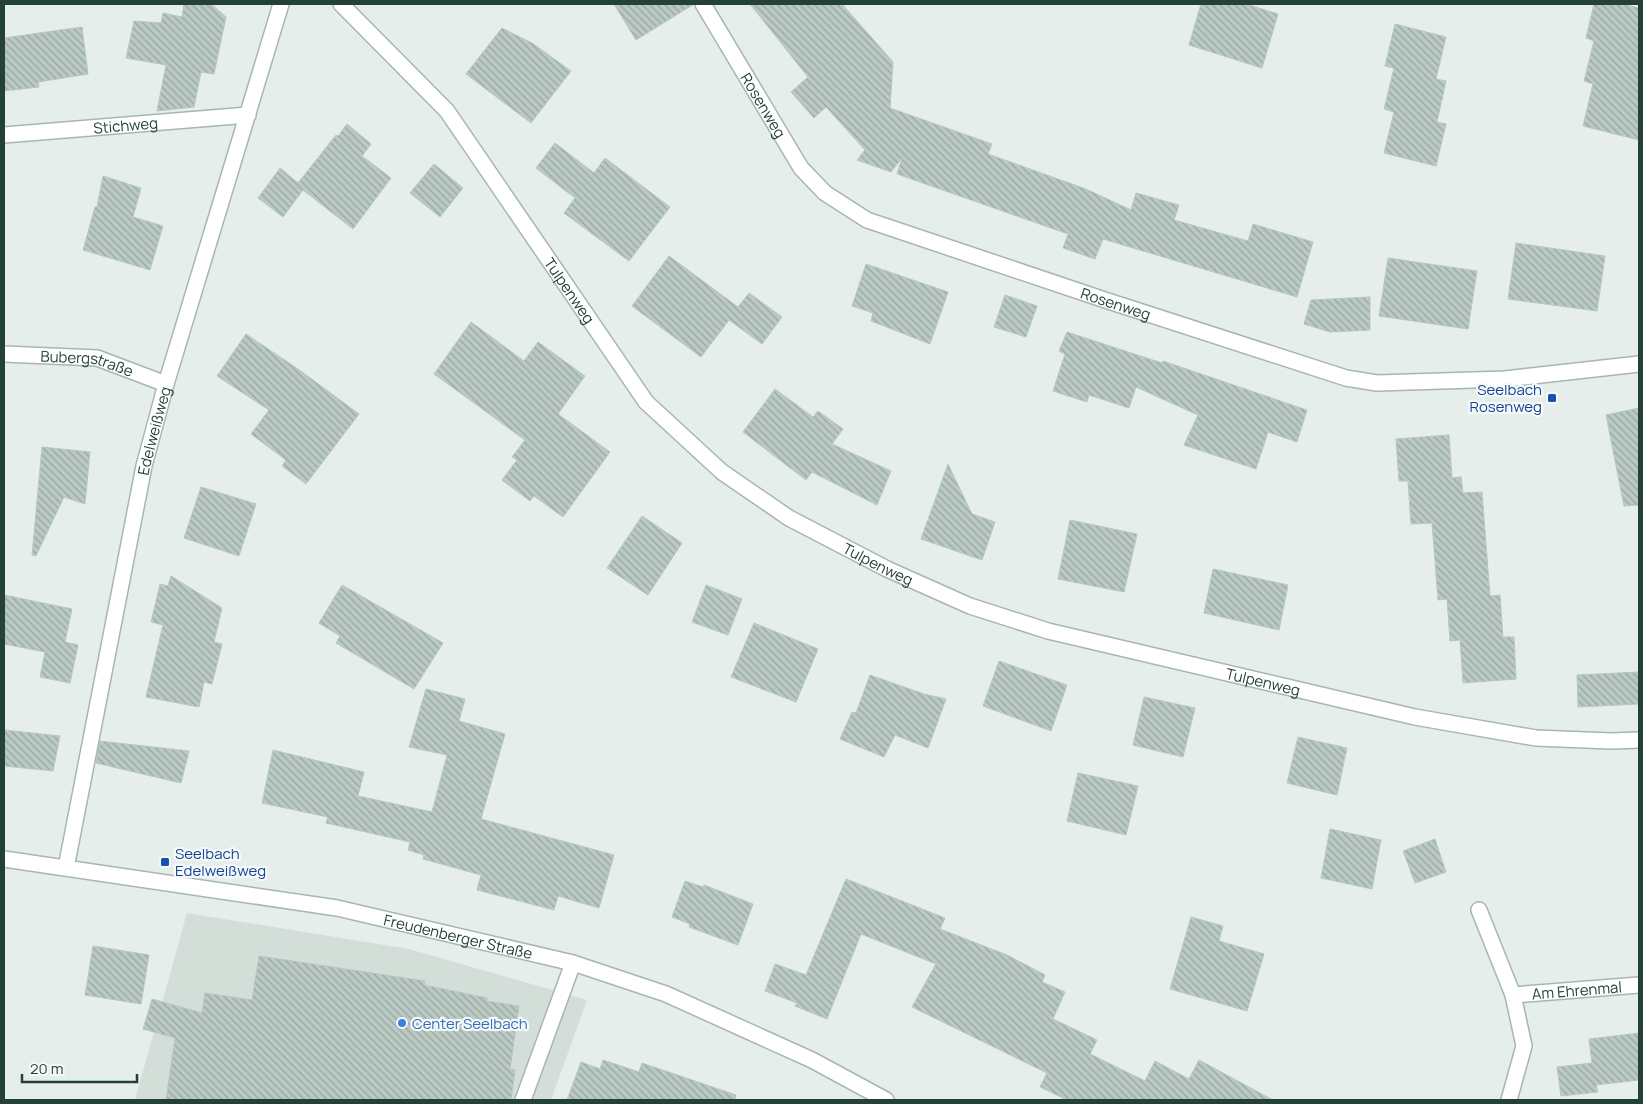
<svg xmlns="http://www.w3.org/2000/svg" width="1643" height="1104" viewBox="0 0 1643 1104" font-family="Manrope,sans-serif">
<defs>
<pattern id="building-back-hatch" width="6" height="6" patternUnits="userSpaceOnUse" patternTransform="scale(1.25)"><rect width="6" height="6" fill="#bac9c3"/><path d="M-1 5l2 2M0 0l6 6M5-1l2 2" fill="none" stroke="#97a59f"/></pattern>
</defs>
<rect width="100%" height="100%" fill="#e5eeea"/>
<path fill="#d3ded9" d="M 187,913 L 409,949 L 587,1000 L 551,1100 L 135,1100 Z"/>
<path fill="url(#building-back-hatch)" stroke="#b7c8c1" d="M 184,4 L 211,4 L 226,17 L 214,74 L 201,72 L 194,107 L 157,111 L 166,65 L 126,58 L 134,21 L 161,23 L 163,13 L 182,17 Z
M 614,4 L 694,4 L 636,40 Z
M 750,4 L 842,4 L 893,62 L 890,108 L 992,144 L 988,154 L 1086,189 L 1131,210 L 1136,193 L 1179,205 L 1174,220 L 1248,241 L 1253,224 L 1313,242 L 1297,297 L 1103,239 L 1095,259 L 1063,248 L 1068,234 L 897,174 L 902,158 L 891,172 L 857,160 L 865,150 L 826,107 L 814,118 L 791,92 L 808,77 Z
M 1201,4 L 1246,4 L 1278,14 L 1262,68 L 1189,45 Z
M 1594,4 L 1622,4 L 1639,8 L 1639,140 L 1583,126 L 1593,84 L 1584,81 L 1594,41 L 1586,38 Z
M 1395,24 L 1446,37 L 1436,79 L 1446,81 L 1437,122 L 1446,124 L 1436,166 L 1384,153 L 1394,112 L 1384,109 L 1394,68 L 1385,66 Z
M 82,27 L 88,74 L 38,82 L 39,87 L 4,91 L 4,38 Z
M 502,28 L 532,43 L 571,71 L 531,123 L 466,74 Z
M 347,124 L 371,144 L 362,156 L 391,178 L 353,229 L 303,190 L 283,217 L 258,198 L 280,168 L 298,183 L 336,135 L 338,136 Z
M 555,143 L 594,173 L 605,158 L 670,207 L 629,261 L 564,213 L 575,198 L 536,168 Z
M 434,164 L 463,188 L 440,217 L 410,193 Z
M 103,176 L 141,188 L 133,217 L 163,226 L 150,270 L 83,250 L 95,207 L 97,207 Z
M 1516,243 L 1605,256 L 1597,311 L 1508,299 Z
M 669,256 L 738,307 L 749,293 L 782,317 L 762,344 L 729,320 L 701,357 L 632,306 Z
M 1388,258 L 1477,271 L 1468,329 L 1379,316 Z
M 866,264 L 948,292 L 930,344 L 871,321 L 873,313 L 852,306 Z
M 1005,295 L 1037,306 L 1026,337 L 994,327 Z
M 1370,297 L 1370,330 L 1330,332 L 1304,324 L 1311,300 Z
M 471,322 L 524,361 L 538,342 L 585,376 L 558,414 L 610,452 L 563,517 L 534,496 L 530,501 L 502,480 L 517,460 L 512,457 L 525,440 L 434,374 Z
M 1067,332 L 1162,363 L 1163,361 L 1307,410 L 1297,442 L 1268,432 L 1256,469 L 1184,445 L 1198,415 L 1136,387 L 1129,408 L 1089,395 L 1087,402 L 1053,391 L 1065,354 L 1059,351 Z
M 246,334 L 298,369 L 359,414 L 306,484 L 282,466 L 286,460 L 251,434 L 269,410 L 217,376 Z
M 775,389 L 813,417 L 818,411 L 843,429 L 832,444 L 891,471 L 877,505 L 812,472 L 806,480 L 743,432 Z
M 1639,408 L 1639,505 L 1624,506 L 1606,415 Z
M 1449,435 L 1452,478 L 1461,477 L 1463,493 L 1482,492 L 1490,596 L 1500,595 L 1503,637 L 1514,637 L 1516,679 L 1463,683 L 1460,640 L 1450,641 L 1447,599 L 1438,600 L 1432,523 L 1411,524 L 1408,481 L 1399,481 L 1396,439 Z
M 42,447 L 90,452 L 85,504 L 64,497 L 36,556 L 32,555 Z
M 948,464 L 972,514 L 995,522 L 982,560 L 921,539 Z
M 201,487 L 256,504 L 239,556 L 184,538 Z
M 642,516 L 682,543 L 648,595 L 607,568 Z
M 1070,520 L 1137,534 L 1124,592 L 1058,579 Z
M 1213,569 L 1288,585 L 1279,630 L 1204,613 Z
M 171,576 L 222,608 L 214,642 L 222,644 L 212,684 L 204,682 L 199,707 L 146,697 L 163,625 L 151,622 L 160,584 L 168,586 Z
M 342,585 L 443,643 L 414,689 L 336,643 L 340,636 L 319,623 Z
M 706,585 L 742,599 L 728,635 L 692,622 Z
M 4,595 L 72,609 L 65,642 L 78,645 L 70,683 L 40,677 L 45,652 L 4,644 Z
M 754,623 L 818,649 L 796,702 L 731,677 Z
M 999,661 L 1067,685 L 1051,731 L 983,706 Z
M 1639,672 L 1639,704 L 1578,707 L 1577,675 Z
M 870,675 L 924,694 L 946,699 L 928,748 L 895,735 L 884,757 L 840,739 L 852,712 L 856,713 Z
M 426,689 L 465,699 L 459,721 L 505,734 L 481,819 L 614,855 L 599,908 L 558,896 L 554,910 L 477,890 L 481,875 L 423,859 L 424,855 L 408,850 L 410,842 L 326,823 L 328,817 L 262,803 L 273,750 L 364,772 L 358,796 L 432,812 L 447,755 L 409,747 Z
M 1144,697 L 1195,708 L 1183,757 L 1133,745 Z
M 4,730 L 60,736 L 53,771 L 4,766 Z
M 1298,737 L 1347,748 L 1337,795 L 1287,783 Z
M 100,741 L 189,751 L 181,783 L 96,763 Z
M 1078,773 L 1138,786 L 1126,835 L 1067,821 Z
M 1330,829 L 1381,840 L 1372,889 L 1321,878 Z
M 1435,839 L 1446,872 L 1415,883 L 1403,851 Z
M 846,879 L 945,918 L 940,929 L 1007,955 L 1045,975 L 1042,982 L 1065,992 L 1053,1019 L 1097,1040 L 1090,1054 L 1145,1081 L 1155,1061 L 1189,1079 L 1199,1060 L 1273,1100 L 1067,1100 L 1040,1087 L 1047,1073 L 912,1007 L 936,964 L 861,934 L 827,1019 L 795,1006 L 797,1003 L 765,991 L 775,964 L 806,975 Z
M 685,881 L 703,887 L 704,885 L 753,904 L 738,945 L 689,927 L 690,924 L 672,917 Z
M 1191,917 L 1223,926 L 1219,941 L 1264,954 L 1247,1011 L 1170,989 Z
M 93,946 L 149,955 L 141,1004 L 85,995 Z
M 259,956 L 425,981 L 424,985 L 487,998 L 487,1001 L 519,1006 L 510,1069 L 515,1070 L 511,1100 L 166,1100 L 175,1038 L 143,1029 L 152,999 L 202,1013 L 205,993 L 252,1000 Z
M 1639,1033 L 1639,1080 L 1596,1085 L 1598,1092 L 1561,1096 L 1557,1067 L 1592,1063 L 1589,1039 Z
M 603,1060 L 639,1072 L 642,1063 L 736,1095 L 735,1100 L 567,1100 L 581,1062 L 600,1069 Z"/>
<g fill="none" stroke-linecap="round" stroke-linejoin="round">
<g stroke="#a7b6b1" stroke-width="18">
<g id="minor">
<path id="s1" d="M 341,4 L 447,111 L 646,402 L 722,472 L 789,518 L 887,569 L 970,606 L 1048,631 L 1415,717 L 1536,738 L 1611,741 L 1639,740"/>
<path id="s2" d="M 703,4 L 801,168 L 825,193 L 867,220 L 1105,300 L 1346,378 L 1377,383 L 1505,379 L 1639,364"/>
<path id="s3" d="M 4,135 L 248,115"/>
<path id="s4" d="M 4,354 L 97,358 L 166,384"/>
<path id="s5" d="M 4,859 L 337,908 L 573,963 L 666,994 L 812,1060 L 886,1100"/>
<path id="s6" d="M 66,868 L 144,466 L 166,384 L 281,4"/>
<path d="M 1479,910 L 1513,995 L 1524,1046 L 1509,1100"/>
<path id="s7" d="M 1513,995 L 1639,985"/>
<path d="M 523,1100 L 573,963"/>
</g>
</g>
<use href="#minor" stroke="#fff" stroke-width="15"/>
</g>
<g fill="#1a4fb4" stroke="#f5faf8" stroke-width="2">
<rect x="1547" y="393" width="10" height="10" rx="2.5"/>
<rect x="160" y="857" width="10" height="10" rx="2.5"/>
</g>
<circle fill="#3f7fe0" stroke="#f5faf8" stroke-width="2" cx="402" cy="1023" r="5"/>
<g text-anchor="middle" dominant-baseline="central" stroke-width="4.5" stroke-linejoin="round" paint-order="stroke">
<g font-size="15" fill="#234039" stroke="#f5faf8">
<text stroke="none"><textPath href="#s2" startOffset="118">Rosenweg</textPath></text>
<text stroke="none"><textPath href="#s3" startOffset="122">Stichweg</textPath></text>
<text stroke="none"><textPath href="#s1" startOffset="368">Tulpenweg</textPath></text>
<text stroke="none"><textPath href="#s2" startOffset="538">Rosenweg</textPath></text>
<text stroke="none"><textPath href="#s4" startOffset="84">Bubergstraße</textPath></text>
<text stroke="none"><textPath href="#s6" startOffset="446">Edelweißweg</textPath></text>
<text stroke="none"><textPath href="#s1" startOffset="788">Tulpenweg</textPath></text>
<text stroke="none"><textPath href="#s1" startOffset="1192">Tulpenweg</textPath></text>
<text stroke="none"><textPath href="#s5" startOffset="461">Freudenberger Straße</textPath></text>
<text stroke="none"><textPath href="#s7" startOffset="64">Am Ehrenmal</textPath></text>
</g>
<g font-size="15" fill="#164399" stroke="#f5faf8" text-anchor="end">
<text x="1542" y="389">Seelbach<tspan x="1542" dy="17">Rosenweg</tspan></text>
<text x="175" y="853" text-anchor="start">Seelbach<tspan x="175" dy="17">Edelweißweg</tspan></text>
</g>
<g font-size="15" fill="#366cbe" stroke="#f5faf8" text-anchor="start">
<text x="412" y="1023">Center Seelbach</text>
</g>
</g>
<rect width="1643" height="1104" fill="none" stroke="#234039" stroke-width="10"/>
<path d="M22 1074v8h115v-8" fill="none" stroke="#234039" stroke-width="2.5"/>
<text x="30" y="1074" font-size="15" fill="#234039" stroke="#f5faf8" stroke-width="4" paint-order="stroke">20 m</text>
</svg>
